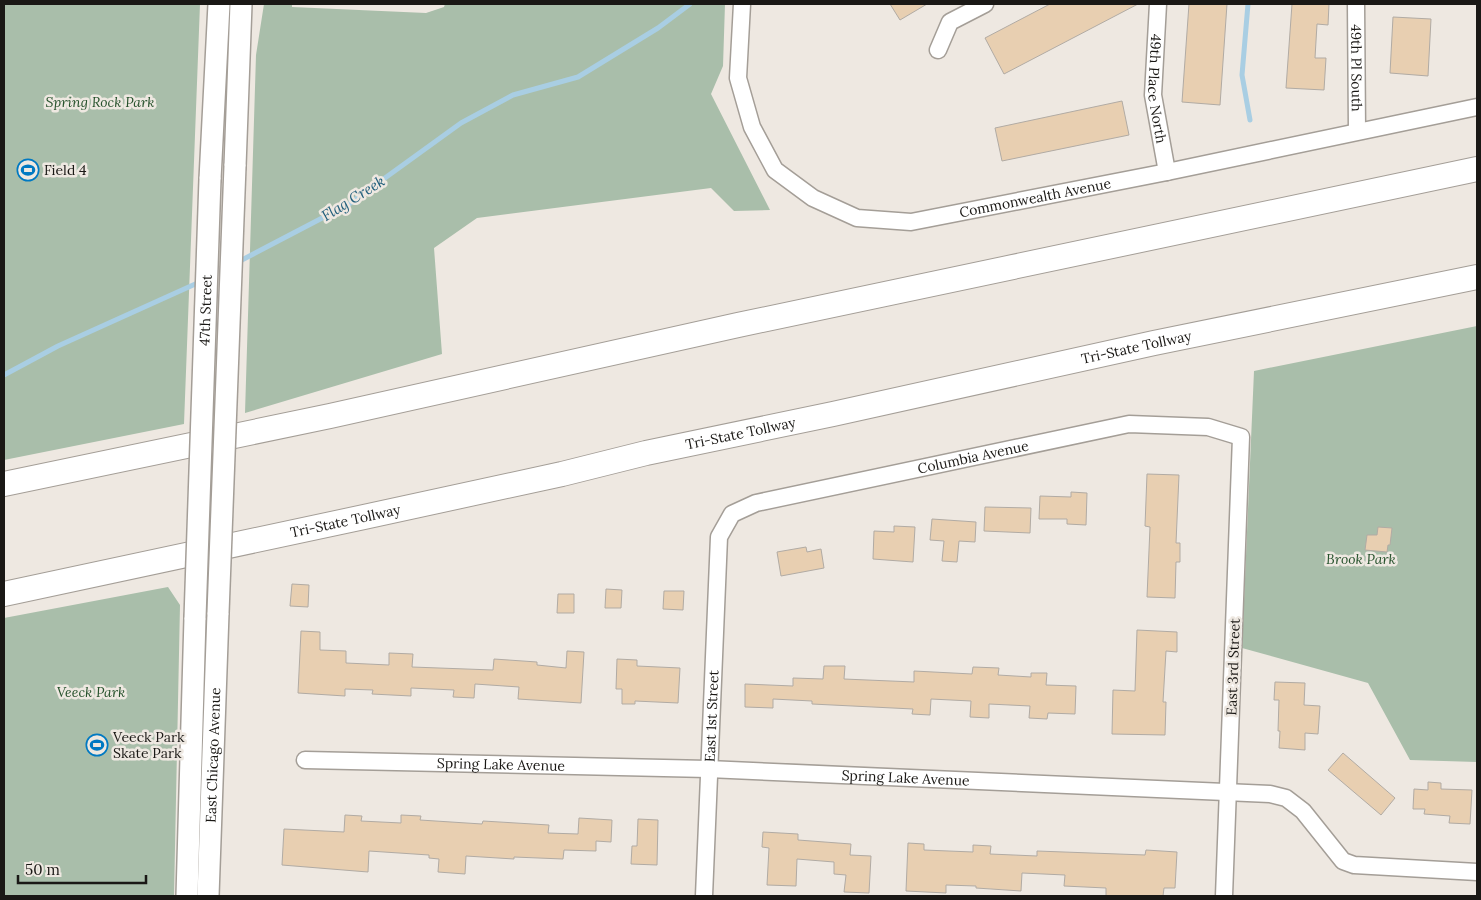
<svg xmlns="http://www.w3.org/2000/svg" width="1481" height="900" viewBox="0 0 1481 900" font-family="Lora,serif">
<rect width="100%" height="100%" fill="#eee8e1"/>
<path fill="#a9beaa" d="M 4,4 L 200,4 L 184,424 L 4,460 Z
M 264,4 L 292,4 L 292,7 L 426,13 L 444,7 L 445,4 L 725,4 L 723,66 L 711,94 L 770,210 L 734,211 L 711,188 L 477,218 L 434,248 L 442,354 L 245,413 L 256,55 Z
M 1477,326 L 1477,762 L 1410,760 L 1368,683 L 1242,648 L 1254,371 Z
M 168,587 L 180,605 L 174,896 L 4,896 L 4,618 Z"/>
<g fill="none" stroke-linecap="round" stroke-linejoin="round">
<path stroke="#a9cee3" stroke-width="5" d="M 1248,4 L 1242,75 L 1250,120
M 238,262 L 349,204 L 461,123 L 513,95 L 578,77 L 658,28 L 690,4
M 4,375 L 58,346 L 202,281"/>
</g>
<path fill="#e8cfb1" stroke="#b1aba4" d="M 890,4 L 927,4 L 900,20 Z
M 1050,4 L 1138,4 L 1004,74 L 985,38 Z
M 1189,4 L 1227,4 L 1220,105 L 1182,102 Z
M 1292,4 L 1329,4 L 1328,25 L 1317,24 L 1315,58 L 1326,58 L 1324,90 L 1286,88 Z
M 1393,17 L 1431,19 L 1428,76 L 1390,73 Z
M 1122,101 L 1129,135 L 1002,161 L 995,128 Z
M 1147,474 L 1179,475 L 1176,543 L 1180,543 L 1180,562 L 1176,562 L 1175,598 L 1147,597 L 1150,527 L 1145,526 Z
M 1071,492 L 1087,493 L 1086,525 L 1067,524 L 1067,519 L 1039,519 L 1040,496 L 1071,497 Z
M 985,507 L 1031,508 L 1030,533 L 984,531 Z
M 932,519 L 976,522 L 975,542 L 959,541 L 957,562 L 942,561 L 944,541 L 930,540 Z
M 894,526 L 915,527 L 913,562 L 873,559 L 874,531 L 894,532 Z
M 1378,527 L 1392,528 L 1390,545 L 1388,545 L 1387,552 L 1365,550 L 1367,535 L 1377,535 Z
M 806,547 L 807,552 L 821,549 L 824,568 L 781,576 L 777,552 Z
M 292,584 L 309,585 L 308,607 L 290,606 Z
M 606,589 L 622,590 L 621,608 L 605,608 Z
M 664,591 L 684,591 L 683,610 L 663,609 Z
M 558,594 L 574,594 L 574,613 L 557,613 Z
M 1137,630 L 1177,632 L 1177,652 L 1166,651 L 1163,702 L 1166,702 L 1165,735 L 1112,734 L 1113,690 L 1135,691 Z
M 301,631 L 320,632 L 320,650 L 346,651 L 346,663 L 389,665 L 389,653 L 413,654 L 412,667 L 493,670 L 494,659 L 537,662 L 537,665 L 566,668 L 567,651 L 584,652 L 581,703 L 518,699 L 519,687 L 475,684 L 474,698 L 453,697 L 454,690 L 411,688 L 411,696 L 372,694 L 373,690 L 345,689 L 345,696 L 298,693 Z
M 617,659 L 637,660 L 637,666 L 680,668 L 678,703 L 635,701 L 635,704 L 622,704 L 622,689 L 616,689 Z
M 824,666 L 845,666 L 844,679 L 914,682 L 914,671 L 972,674 L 973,667 L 999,668 L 998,675 L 1031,677 L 1031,673 L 1047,673 L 1046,685 L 1076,686 L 1075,714 L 1048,713 L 1047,719 L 1029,718 L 1030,706 L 989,704 L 989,718 L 970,717 L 971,701 L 931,699 L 930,715 L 912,714 L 913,709 L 812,704 L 812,701 L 773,699 L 773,708 L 745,707 L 745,684 L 793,686 L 793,678 L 823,679 Z
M 1275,682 L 1305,683 L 1304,705 L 1320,706 L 1318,734 L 1305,733 L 1305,750 L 1279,748 L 1280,731 L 1278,731 L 1279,700 L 1274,700 Z
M 1343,753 L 1395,798 L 1381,815 L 1328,770 Z
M 1428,782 L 1441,783 L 1441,789 L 1472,790 L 1470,824 L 1449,823 L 1450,816 L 1424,814 L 1425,809 L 1413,809 L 1414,789 L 1428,790 Z
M 345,815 L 362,816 L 361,821 L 401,823 L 401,815 L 421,816 L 420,820 L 482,824 L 483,821 L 549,825 L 548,833 L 578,834 L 579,818 L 612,820 L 611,842 L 596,841 L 596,851 L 564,850 L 563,859 L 514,857 L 514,859 L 466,856 L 465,874 L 438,872 L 439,859 L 429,858 L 429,855 L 369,851 L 368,872 L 282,865 L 284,829 L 344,832 Z
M 638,819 L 658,820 L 657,865 L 631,864 L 632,846 L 637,846 Z
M 763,832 L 798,834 L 798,840 L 851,844 L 850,855 L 871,856 L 869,893 L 844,892 L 846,875 L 834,874 L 834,862 L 797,859 L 796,886 L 767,885 L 769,848 L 762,847 Z
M 908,843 L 924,844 L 924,850 L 973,852 L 973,845 L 991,846 L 990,854 L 1037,856 L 1037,851 L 1145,855 L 1146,850 L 1177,852 L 1175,888 L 1164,888 L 1163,896 L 1106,896 L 1106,888 L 1064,886 L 1065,875 L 1022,873 L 1021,891 L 976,888 L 976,886 L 946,885 L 946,893 L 906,891 Z"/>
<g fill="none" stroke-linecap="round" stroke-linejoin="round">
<g stroke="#a49e97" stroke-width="19">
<g id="minor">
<path id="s1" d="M 742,4 L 738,78 L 752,127 L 775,170 L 813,198 L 857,218 L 911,222 L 1167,172 L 1477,107"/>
<path id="s2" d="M 1158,4 L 1153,95 L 1167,172"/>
<path id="s3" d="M 1356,4 L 1357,131"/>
<path d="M 938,50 L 950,22 L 985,4"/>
<path id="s4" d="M 305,760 L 708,769 L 1270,794 L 1286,798 L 1303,811 L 1343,861 L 1354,865 L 1477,872"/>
<path id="s5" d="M 704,896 L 719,537 L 732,514 L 756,503 L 1129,424 L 1208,427 L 1241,437 L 1224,896"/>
</g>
</g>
<g stroke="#a49e97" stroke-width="24">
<g id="major">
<path d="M 235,166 L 241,4"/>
<path d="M 210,179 L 219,4"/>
<path d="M 187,896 L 195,618"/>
<path id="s6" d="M 208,896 L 218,613"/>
</g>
</g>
<g stroke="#a49e97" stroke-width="26">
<g id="highway">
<path d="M 4,484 L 330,416 L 738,325 L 1477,169"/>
<path id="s7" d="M 4,594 L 364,517 L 562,474 L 646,453 L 833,414 L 1154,343 L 1477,277"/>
</g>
</g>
<use href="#minor" stroke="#fff" stroke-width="16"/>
<use href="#major" stroke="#fff" stroke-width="21"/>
<use href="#highway" stroke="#fff" stroke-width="24"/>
<g stroke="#a49e97" stroke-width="24" stroke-linecap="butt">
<g id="major-bridge">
<path d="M 218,613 L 235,166"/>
<path id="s8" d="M 195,618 L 210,179"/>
</g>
</g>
<use href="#major-bridge" stroke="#fff" stroke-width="21"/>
</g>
<defs>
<g id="stadium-ring" transform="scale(1.125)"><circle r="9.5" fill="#eee8e1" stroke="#0079c2" stroke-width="1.5"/><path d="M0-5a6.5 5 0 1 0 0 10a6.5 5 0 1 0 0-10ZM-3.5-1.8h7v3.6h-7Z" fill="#0079c2"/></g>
</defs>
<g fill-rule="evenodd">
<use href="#stadium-ring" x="28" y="170"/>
<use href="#stadium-ring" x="97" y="745"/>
</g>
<g text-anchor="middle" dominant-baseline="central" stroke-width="5" stroke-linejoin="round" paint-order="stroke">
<g font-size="14" fill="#1a1815" stroke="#eee8e1">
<text stroke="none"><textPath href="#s3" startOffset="64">49th Pl South</textPath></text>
<text stroke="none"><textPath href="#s2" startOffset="85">49th Place North</textPath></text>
<text stroke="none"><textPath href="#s1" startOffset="450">Commonwealth Avenue</textPath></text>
<text stroke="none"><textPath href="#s8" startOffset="308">47th Street</textPath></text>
<text stroke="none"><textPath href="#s7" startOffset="1159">Tri-State Tollway</textPath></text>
<text stroke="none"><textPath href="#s7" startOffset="754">Tri-State Tollway</textPath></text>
<text stroke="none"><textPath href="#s5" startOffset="634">Columbia Avenue</textPath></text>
<text stroke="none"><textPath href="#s7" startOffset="349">Tri-State Tollway</textPath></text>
<text transform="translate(1233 667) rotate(-88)">East 3rd Street</text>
<text stroke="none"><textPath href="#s5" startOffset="180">East 1st Street</textPath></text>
<text stroke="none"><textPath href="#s6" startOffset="141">East Chicago Avenue</textPath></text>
<text stroke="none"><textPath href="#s4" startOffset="196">Spring Lake Avenue</textPath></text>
<text stroke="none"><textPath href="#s4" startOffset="601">Spring Lake Avenue</textPath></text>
</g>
<g font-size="14" font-style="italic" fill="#26522c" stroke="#eee8e1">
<text x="100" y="102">Spring Rock Park</text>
<text x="1361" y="559">Brook Park</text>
<text x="91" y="692">Veeck Park</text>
</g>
<g font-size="14" fill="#1a1815" stroke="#eee8e1" text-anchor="start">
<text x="44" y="170">Field 4</text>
<text x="113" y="737">Veeck Park<tspan x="113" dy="16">Skate Park</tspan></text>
</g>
<g font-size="15" font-style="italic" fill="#1f5d7b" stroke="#eee8e1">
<text transform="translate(353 198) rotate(-32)">Flag Creek</text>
</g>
</g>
<rect width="1481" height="900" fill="none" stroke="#1a1815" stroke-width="10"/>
<path d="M18 875v8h128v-8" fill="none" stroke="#1a1815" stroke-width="2.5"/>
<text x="25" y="875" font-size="15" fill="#1a1815" stroke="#eee8e1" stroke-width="4" paint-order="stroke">50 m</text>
</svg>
